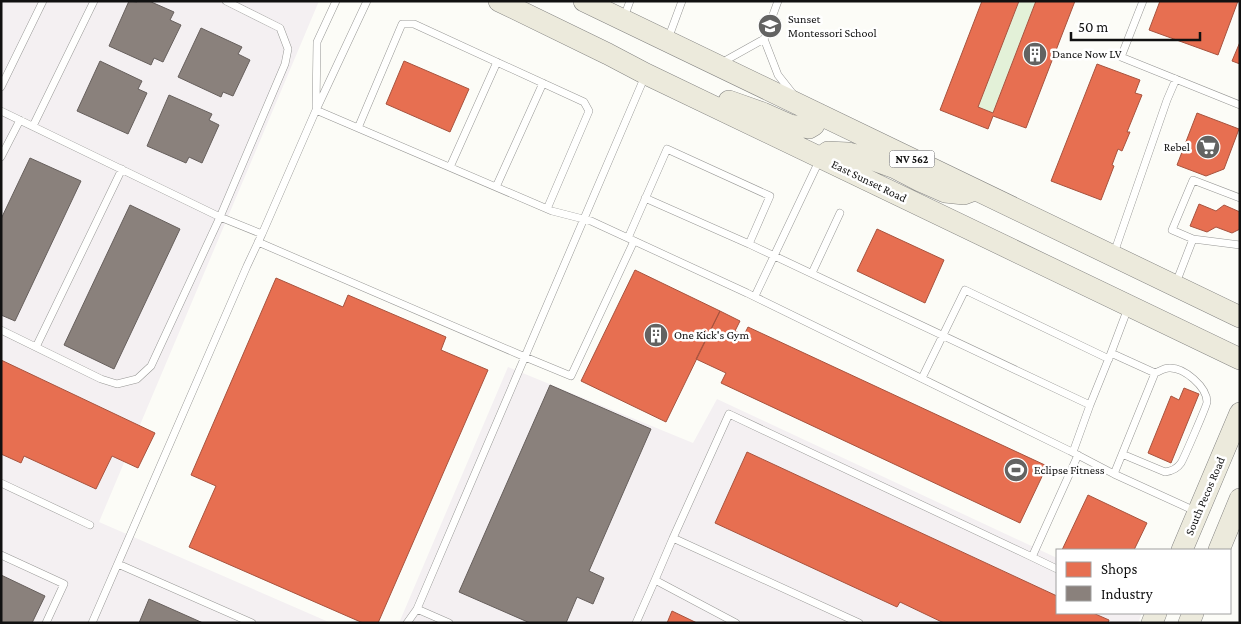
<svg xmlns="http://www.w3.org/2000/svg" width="1241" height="624" viewBox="0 0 1241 624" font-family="'Crimson Pro',serif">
<rect width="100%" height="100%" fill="#fcfcf7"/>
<path fill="#f4f0f2" d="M 1,1 L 319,1 L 99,522 L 331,623 L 1,623 Z
M 508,367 L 693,443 L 717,399 L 1057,558 L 1057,613 L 1142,613 L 1138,623 L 399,623 Z"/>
<path fill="#e3f1d8" d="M 1019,1 L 1036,1 L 993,113 L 978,107 Z"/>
<path fill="#e76f51" stroke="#a7533e" d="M 982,1 L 1019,1 L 978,107 L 993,113 L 1036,1 L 1075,1 L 1026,128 L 993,116 L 988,129 L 940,110 Z
M 1160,1 L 1238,1 L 1218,55 L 1149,30 Z
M 1240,42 L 1240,64 L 1232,61 Z
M 404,61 L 469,89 L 450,132 L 386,104 Z
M 1097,64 L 1140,80 L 1135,93 L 1142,95 L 1127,132 L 1130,132 L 1122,151 L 1118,149 L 1112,165 L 1114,166 L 1101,200 L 1051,181 Z
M 1197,113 L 1239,129 L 1224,169 L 1206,176 L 1177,165 Z
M 1199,204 L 1216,211 L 1224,205 L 1240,212 L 1240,229 L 1232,233 L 1216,227 L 1207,232 L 1190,226 Z
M 877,229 L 944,260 L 925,303 L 857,271 Z
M 635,270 L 720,311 L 666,422 L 581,381 Z
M 276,278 L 343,307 L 348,295 L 446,337 L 441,350 L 488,370 L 378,623 L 363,623 L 189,547 L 216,486 L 191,475 Z
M 720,311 L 740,321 L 735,331 L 744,335 L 748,327 L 1047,466 L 1020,523 L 721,383 L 726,373 L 696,359 Z
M 1,360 L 155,433 L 138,468 L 112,456 L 96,489 L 24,456 L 21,463 L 1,454 Z
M 1184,388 L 1199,394 L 1171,463 L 1148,453 L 1171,396 L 1179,400 Z
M 747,452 L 1057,596 L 1057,613 L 1093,613 L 1109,620 L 1108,623 L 944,623 L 900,602 L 897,607 L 715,523 Z
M 1088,495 L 1147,523 L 1134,550 L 1062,550 Z
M 672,611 L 697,623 L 667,623 Z"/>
<path fill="#8a817c" stroke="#665f5c" d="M 129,1 L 137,2 L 137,1 L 149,1 L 174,12 L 170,20 L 181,25 L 163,62 L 154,58 L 151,65 L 109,46 Z
M 201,28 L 242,47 L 238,54 L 250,60 L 233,96 L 223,92 L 221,97 L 178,77 Z
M 100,61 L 142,81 L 138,89 L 147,93 L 128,134 L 77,111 Z
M 169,95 L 212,114 L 209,120 L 219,125 L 202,163 L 189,157 L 186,163 L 147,146 Z
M 30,158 L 81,181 L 15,321 L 1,315 L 1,219 Z
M 130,205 L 180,229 L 114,369 L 64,345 Z
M 550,385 L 651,429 L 589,571 L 604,578 L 593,604 L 577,597 L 566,623 L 530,623 L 459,592 Z
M 1,575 L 45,596 L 32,623 L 1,623 Z
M 149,599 L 203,623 L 139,623 Z"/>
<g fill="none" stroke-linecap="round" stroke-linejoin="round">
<g stroke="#979795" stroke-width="8">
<path id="service" d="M 1143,1 L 1121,57 L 1240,105
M 624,17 L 630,1
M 668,39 L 682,1
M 764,39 L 778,1
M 721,63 L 764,39 L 778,75 L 793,94
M 1,87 L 43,1
M 316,107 L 317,42 L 336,1
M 316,110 L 552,211 L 591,221 L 747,293 L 1070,451 L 1114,474 L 1195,511
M 1,111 L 220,217 L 262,234
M 33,126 L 94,1
M 358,128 L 402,24 L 414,24 L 584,102 L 589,111 L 547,209
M 1,157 L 20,120
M 450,167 L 497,62
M 496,187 L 543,83
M 1240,198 L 1193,180 L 1172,230 L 1193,239 L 1240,245
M 628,238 L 667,149 L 770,196 L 749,244 L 645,198
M 258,242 L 525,357 L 571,376 L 634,241
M 749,244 L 1090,405 L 1111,353 L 1128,308
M 1114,253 L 1167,100 L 1176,79
M 812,273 L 840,213
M 1176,283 L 1193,239
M 755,296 L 819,161
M 1,330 L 101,379 L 117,384 L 137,379 L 151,366 L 220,217 L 285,64 L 288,49 L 280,28 L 226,1
M 36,347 L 122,169
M 1111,353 L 1155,373 L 1114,474
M 922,378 L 965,290 L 1109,359
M 1073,452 L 1090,405
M 1122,454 L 1165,472 C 1172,471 1177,469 1181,463 C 1184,458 1207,405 1207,402 C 1207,387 1184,367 1169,368 C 1164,368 1160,371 1155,373
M 1,483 L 90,525
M 673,538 L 655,580 L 736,623
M 1,555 L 64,584 L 46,623
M 118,564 L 252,623
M 1057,569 L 1032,557 L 1078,455
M 92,623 L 247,266 L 262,234 L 316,110 L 367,1
M 407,623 L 417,609
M 449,623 L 417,609 L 645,76
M 636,623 L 655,580
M 859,623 L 673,538 L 729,414 L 1032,557"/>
</g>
<g stroke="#848482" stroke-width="22">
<path id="primary" d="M 499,1 L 608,54 L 646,74 L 1240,359
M 584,1 L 1240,317
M 729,101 L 763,113 L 790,125 L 809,128 L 814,125 L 819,114
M 820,158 L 828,152 L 848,153 L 865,157 L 895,168 L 920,181 L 945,192 L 964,194 L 972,191
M 1182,550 L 1240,413
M 1219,550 L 1240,499
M 1152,623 L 1156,613
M 1189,623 L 1193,613"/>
</g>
<use href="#service" stroke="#fffffe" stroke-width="7"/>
<use href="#primary" stroke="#eceadc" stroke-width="21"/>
</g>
<defs>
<g id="school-disc" transform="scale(1.25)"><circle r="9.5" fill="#636362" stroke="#fff"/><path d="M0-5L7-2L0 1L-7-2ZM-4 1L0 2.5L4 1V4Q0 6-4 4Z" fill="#fff"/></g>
<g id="building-disc" transform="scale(1.25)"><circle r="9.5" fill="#636362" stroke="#fff"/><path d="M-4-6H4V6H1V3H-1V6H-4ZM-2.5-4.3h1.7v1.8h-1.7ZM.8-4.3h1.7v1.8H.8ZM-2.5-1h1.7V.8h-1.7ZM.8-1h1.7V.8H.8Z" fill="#fff"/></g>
<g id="supermarket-disc" transform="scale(1.25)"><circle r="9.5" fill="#636362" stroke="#fff"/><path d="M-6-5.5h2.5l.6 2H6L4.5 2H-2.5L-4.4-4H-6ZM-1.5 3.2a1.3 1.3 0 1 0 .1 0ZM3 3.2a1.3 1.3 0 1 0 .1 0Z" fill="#fff"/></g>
<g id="stadium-disc" transform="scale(1.25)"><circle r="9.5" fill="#636362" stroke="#fff"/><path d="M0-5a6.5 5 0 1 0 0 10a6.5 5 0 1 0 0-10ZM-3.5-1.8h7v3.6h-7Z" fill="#fff"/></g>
</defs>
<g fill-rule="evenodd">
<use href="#school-disc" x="770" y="26"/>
<use href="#building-disc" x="1035" y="54"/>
<use href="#supermarket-disc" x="1208" y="147"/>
<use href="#building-disc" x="656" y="335"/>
<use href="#stadium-disc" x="1016" y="470"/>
</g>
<g text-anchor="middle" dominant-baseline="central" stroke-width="5" stroke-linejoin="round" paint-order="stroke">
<rect fill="#fff" stroke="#585858" stroke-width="1" x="889.5" y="150.5" width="45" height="17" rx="4"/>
<g font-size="11" font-weight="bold" fill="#111">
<text x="912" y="159">NV 562</text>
</g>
<g font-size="12" fill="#111" stroke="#fff" text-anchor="start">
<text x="788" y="19">Sunset<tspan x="788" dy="14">Montessori School</tspan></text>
<text x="1052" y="54">Dance Now LV</text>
<text x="1190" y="147" text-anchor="end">Rebel</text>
<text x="674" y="335">One Kick's Gym</text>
<text x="1034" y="470">Eclipse Fitness</text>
</g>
<g font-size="12" fill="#111" stroke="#fff">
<text transform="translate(869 181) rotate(26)">East Sunset Road</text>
<text transform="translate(1205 496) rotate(-67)">South Pecos Road</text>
</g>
</g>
<rect width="1241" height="624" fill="none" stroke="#111111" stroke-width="5"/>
<rect x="1056" y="549" width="175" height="65" fill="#ffffff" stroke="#a0a0a0"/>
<rect x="1066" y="562" width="25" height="15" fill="#e76f51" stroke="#a0a0a0"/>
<text x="1101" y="574" font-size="15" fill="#111111">Shops</text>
<rect x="1066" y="586" width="25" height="15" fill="#8a817c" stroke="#a0a0a0"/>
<text x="1101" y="599" font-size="15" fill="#111111">Industry</text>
<path d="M1071 32v8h129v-8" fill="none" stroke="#111111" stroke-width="2.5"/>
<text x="1078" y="32" font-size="15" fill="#111111" stroke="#ffffff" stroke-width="4" paint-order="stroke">50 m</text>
</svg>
